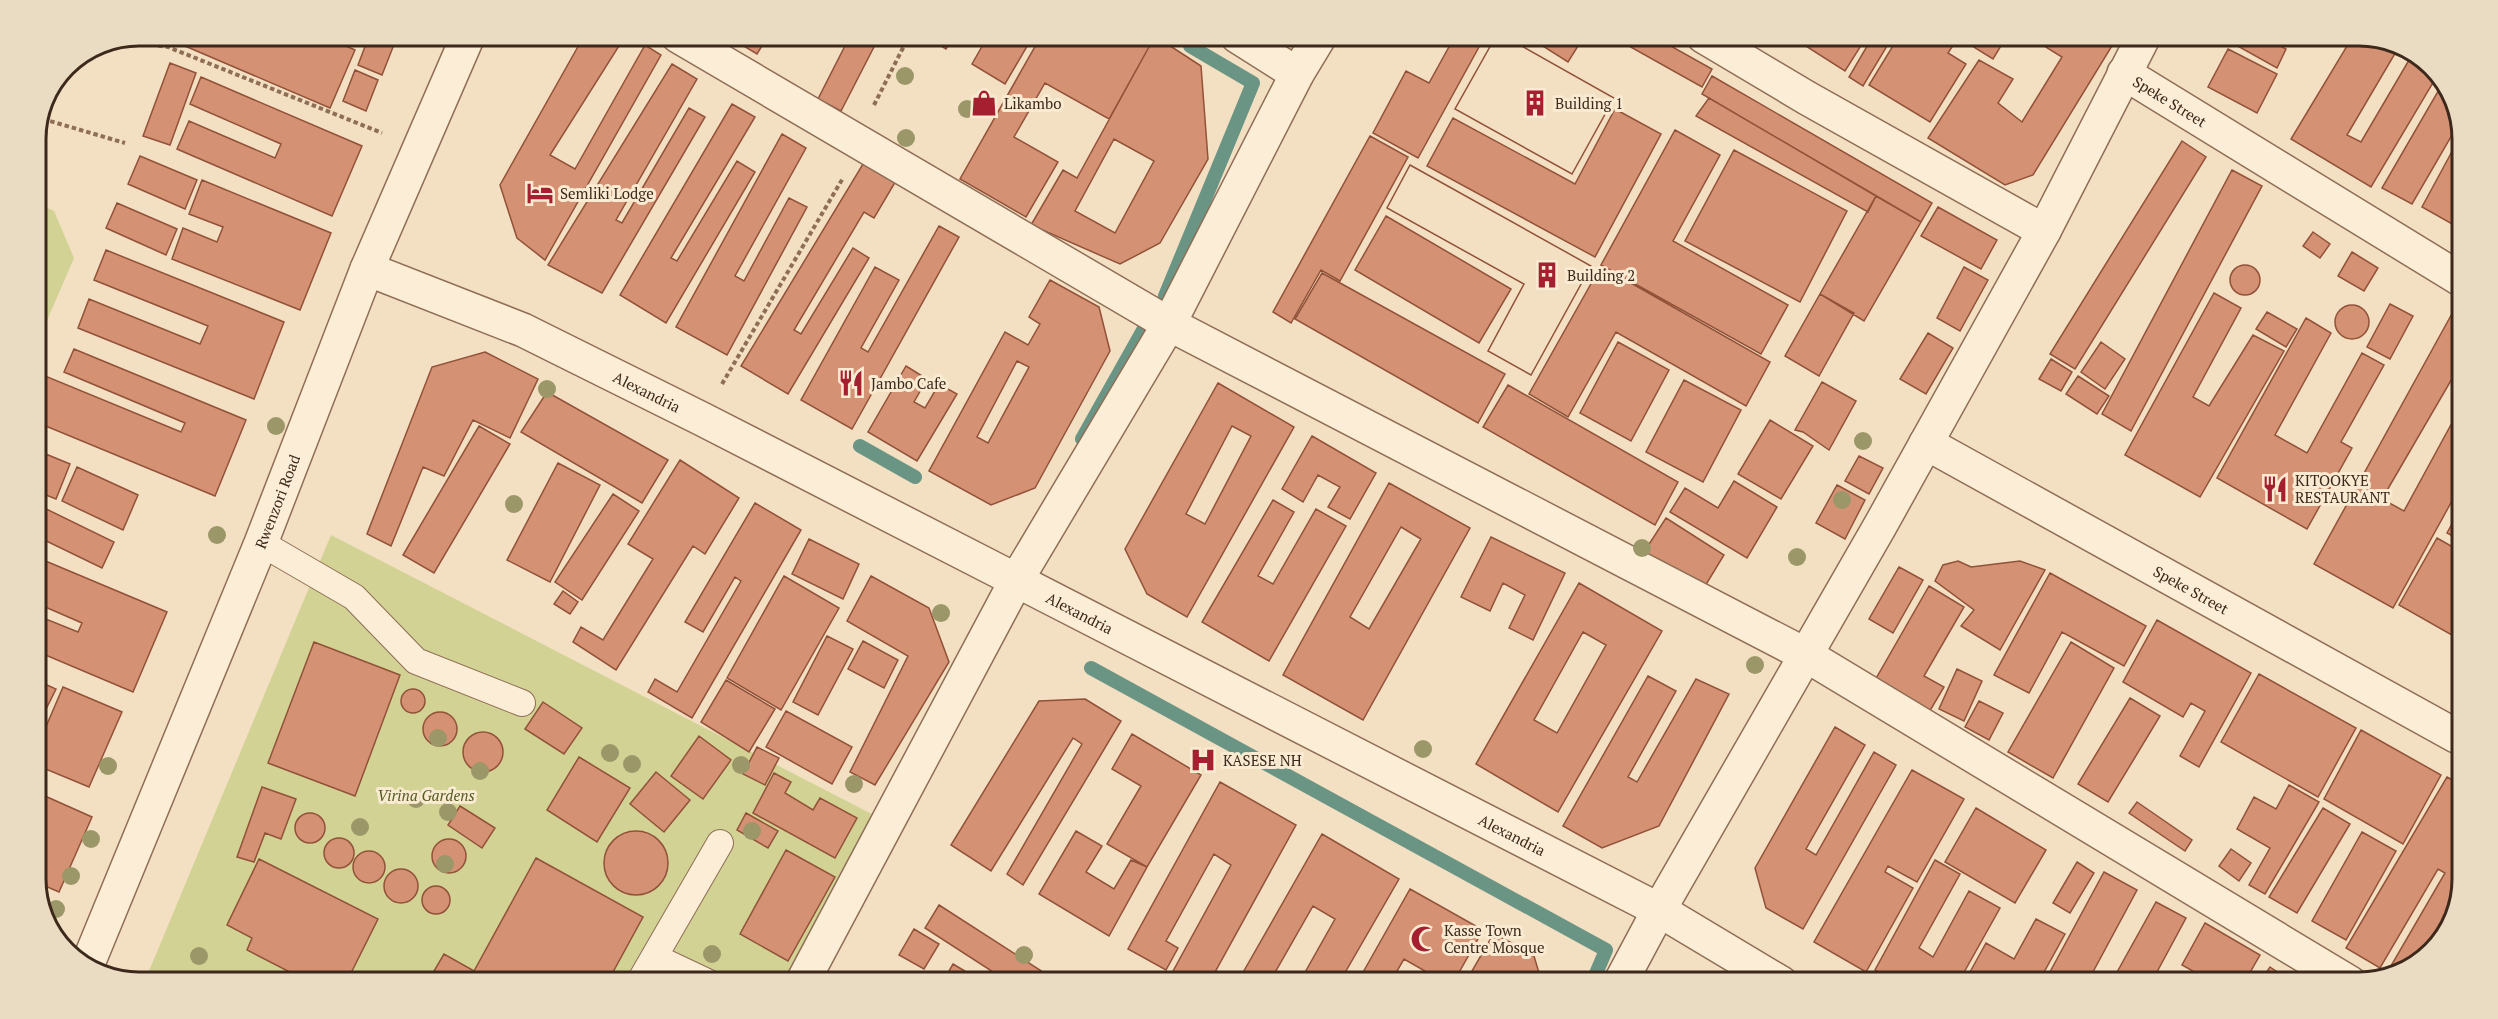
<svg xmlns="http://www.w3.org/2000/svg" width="2498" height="1019" viewBox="0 0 2498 1019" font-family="'PT Serif',serif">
<rect width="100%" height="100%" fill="#f3dfc2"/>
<path fill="#d2d294" d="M 36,203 L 54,211 L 74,258 L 36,346 Z
M 331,535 L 893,825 L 798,983 L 144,983 Z"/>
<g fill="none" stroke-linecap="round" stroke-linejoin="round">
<path stroke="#6a9585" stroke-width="14" d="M 1165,296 L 1253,83 L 1190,46
M 1082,439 L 1146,325
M 860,446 L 915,477
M 1091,668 L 1606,950 L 1592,983"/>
</g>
<path fill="#d59173" stroke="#915239" stroke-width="1.5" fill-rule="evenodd" d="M 189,36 L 323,36 L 355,50 L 330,108 L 185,46 Z
M 337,36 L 364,36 L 360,46 Z
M 369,36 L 382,36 L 395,42 L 382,75 L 358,65 Z
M 395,36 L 418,36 L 415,45 Z
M 584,36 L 624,38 L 550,155 L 575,169 L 645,45 L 661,55 L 545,260 L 517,238 L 500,185 Z
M 727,36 L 768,36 L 757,54 Z
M 850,36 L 867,36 L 877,41 L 841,111 L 818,99 Z
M 924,36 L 954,36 L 946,49 Z
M 988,36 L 1033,36 L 1005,84 L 972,64 Z
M 1041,36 L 1155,36 L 1109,119 L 1045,83 L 1014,137 L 1058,162 L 1026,217 L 960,179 Z
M 1155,36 L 1201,66 L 1208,159 L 1160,243 L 1120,264 L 1031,225 L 1063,170 L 1077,178 ZM 1114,139 L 1154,161 L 1115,233 L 1075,211 Z
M 1455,36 L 1485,36 L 1418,158 L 1373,133 L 1406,71 L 1429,83 Z
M 1496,36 L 1504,36 L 1614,98 L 1572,174 L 1455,109 Z
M 1496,36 L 1504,36 L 1614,98 L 1572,174 L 1455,109 Z
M 1527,36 L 1579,36 L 1583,38 L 1568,62 Z
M 1611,36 L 1653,36 L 1712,69 L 1702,87 Z
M 1790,36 L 1867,36 L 1845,71 Z
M 1873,36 L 1893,36 L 1863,86 L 1849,77 Z
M 1899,36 L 1940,36 L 1954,44 L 1948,53 L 1966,64 L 1930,122 L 1869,85 Z
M 1956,36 L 2007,36 L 1993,59 Z
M 2038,36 L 2118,36 L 2033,175 L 2005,185 L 1928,138 L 1979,60 L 2013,79 L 1998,103 L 2022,122 L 2062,57 L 2036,41 Z
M 2239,36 L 2263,36 L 2286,49 L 2277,68 L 2234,44 Z
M 2353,36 L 2400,45 L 2347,135 L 2361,142 L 2412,55 L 2437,76 L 2371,187 L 2291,139 Z
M 2228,49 L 2277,74 L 2257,113 L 2208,87 Z
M 170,63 L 196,73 L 170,145 L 143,136 Z
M 672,64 L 697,79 L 616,220 L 622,223 L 689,108 L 705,117 L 602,293 L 548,265 Z
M 355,70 L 378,80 L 366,111 L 343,101 Z
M 1712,76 L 1932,203 L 1921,222 L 1702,94 Z
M 201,77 L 362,146 L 332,216 L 177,149 L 189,121 L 275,158 L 281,144 L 190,104 Z
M 2444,81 L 2459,123 L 2412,204 L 2382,188 Z
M 1709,98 L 1876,196 L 1868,212 L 1696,116 Z
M 732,104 L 755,117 L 671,258 L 677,261 L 737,161 L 755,172 L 666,323 L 620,295 Z
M 1615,109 L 1661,134 L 1595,257 L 1427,166 L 1453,118 L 1575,184 Z
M 1675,130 L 1720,155 L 1673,241 L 1788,305 L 1761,354 L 1601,265 Z
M 2462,133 L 2461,229 L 2422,207 Z
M 782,134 L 806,148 L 735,276 L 744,281 L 789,198 L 807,207 L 727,355 L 676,327 Z
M 1370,136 L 1408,157 L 1340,281 L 1321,270 L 1291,323 L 1273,312 Z
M 2182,141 L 2206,157 L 2075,369 L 2050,354 Z
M 1734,150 L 1847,211 L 1800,302 L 1685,241 Z
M 140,156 L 197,180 L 185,209 L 128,184 Z
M 866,159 L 897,179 L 874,218 L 864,212 L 794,330 L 801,334 L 853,248 L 869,258 L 788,394 L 741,366 Z
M 1410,165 L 1591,266 L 1531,375 L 1488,351 L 1524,284 L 1387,208 Z
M 1410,165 L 1591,266 L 1531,375 L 1488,351 L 1524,284 L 1387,208 Z
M 2232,170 L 2262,186 L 2131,431 L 2102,414 Z
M 202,180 L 331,233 L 300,310 L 172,259 L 183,228 L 217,242 L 223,227 L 189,214 Z
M 1876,196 L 1921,222 L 1864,321 L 1820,294 Z
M 117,203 L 177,229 L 166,255 L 106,228 Z
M 1938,207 L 1997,240 L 1981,269 L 1921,236 Z
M 1386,216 L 1511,289 L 1479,343 L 1355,270 Z
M 939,226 L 959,237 L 852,429 L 801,400 L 875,267 L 899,280 L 861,348 L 868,352 Z
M 2313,232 L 2330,244 L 2320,258 L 2303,246 Z
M 106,250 L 284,322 L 254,399 L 78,328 L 89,299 L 200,344 L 208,326 L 94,280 Z
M 2352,252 L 2378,268 L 2364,291 L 2338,276 Z
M2230 280a15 15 0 1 1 30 0a15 15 0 1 1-30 0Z
M 1601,266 L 1770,362 L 1746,406 L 1616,332 L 1568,417 L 1529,394 Z
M 1964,267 L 1988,280 L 1960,331 L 1937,318 Z
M 1322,273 L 1505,374 L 1478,423 L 1295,319 Z
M 1050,280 L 1099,307 L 1110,351 L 1035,488 L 991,505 L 929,471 L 1005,332 L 1028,345 L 1040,324 L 1029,317 ZM 1017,361 L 1029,367 L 988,443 L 977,437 Z
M 2214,293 L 2241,308 L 2193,397 L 2209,406 L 2253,335 L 2284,351 L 2200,497 L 2125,455 Z
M 1820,294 L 1854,313 L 1819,376 L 1785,356 Z
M 2390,304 L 2413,316 L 2390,359 L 2367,347 Z
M2335 322a17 17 0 1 1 34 0a17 17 0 1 1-34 0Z
M 2454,310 L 2460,314 L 2460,365 L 2382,499 L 2404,511 L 2453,421 L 2459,424 L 2458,490 L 2393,608 L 2314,564 Z
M 2267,312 L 2297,329 L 2286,347 L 2256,329 Z
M 2306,318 L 2331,333 L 2275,435 L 2307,453 L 2362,353 L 2384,365 L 2341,442 L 2352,448 L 2307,529 L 2217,478 Z
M 1928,333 L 1953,348 L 1926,394 L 1900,379 Z
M 1618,342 L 1669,370 L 1631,441 L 1580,413 Z
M 2101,342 L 2125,359 L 2105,389 L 2081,372 Z
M 74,349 L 246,420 L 215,496 L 36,422 L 38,373 L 181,432 L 185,423 L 64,372 Z
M 485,352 L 538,379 L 510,438 L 473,420 L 444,476 L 423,467 L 391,546 L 367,534 L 432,367 Z
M 2051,359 L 2072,372 L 2061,391 L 2039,379 Z
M 906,366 L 927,379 L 914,402 L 925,408 L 939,384 L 957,394 L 917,461 L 868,432 Z
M 2078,376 L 2109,396 L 2097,414 L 2066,394 Z
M 1684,380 L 1741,410 L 1703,482 L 1646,452 Z
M 1822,382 L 1856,401 L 1829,450 L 1803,432 L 1795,430 Z
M 1218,383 L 1294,427 L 1187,617 L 1147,594 L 1125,549 ZM 1232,426 L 1251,436 L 1205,524 L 1186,514 Z
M 1508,385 L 1678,482 L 1655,525 L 1483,427 Z
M 547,392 L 668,460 L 642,503 L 521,432 Z
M 1770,420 L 1813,446 L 1781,499 L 1738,474 Z
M 479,426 L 510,444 L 434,573 L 403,555 Z
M 1312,436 L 1376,473 L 1350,519 L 1328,507 L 1340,487 L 1318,475 L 1303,502 L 1282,489 Z
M 36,450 L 70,464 L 56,499 L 36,491 Z
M 1859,456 L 1883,468 L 1869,494 L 1845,481 Z
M 680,460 L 739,498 L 705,554 L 693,546 L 616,670 L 573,642 L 581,627 L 603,640 L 653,559 L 628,544 Z
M 558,463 L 600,485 L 550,582 L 507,560 Z
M 77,467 L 138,495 L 123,530 L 62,501 Z
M 1734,481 L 1777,507 L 1747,558 L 1670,512 L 1685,488 L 1718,508 Z
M 1389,483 L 1470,528 L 1363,720 L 1283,675 ZM 1401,527 L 1421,539 L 1369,629 L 1350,617 Z
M 1837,485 L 1865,500 L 1845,539 L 1816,523 Z
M 613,494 L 639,511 L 582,600 L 555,582 Z
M 1273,500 L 1294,512 L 1258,576 L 1273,584 L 1316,509 L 1346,526 L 1269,661 L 1202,622 Z
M 755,503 L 801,530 L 692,718 L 648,692 L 655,679 L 677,692 L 741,581 L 735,577 L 703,632 L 685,622 Z
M 36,504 L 114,542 L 102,568 L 36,536 Z
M 2458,513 L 2458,539 L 2447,533 Z
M 1666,518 L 1724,555 L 1699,596 L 1640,558 Z
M 1491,537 L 1565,573 L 1533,640 L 1509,628 L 1525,595 L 1503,583 L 1490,611 L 1461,597 Z
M 2437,538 L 2458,550 L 2457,638 L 2399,605 Z
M 809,539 L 859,564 L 843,599 L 792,574 Z
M 36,557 L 167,612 L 133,692 L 36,651 L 36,615 L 78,632 L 82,623 L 36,603 Z
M 1958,561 L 1971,567 L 2020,561 L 2045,570 L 2000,650 L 1961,626 L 1974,610 L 1935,581 L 1943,565 Z
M 1899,567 L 1923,580 L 1893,633 L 1869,619 Z
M 2050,573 L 2146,626 L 2124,666 L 2062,632 L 2029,693 L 1994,675 Z
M 784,576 L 839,608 L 781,710 L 727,678 Z
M 871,576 L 929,608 L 949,662 L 875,785 L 850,772 L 908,656 L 847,621 Z
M 1579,583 L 1662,631 L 1558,812 L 1476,764 ZM 1583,632 L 1606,645 L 1557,733 L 1534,720 Z
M 1929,586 L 1964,607 L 1924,676 L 1944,687 L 1928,714 L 1874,682 Z
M 563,591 L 578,602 L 570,614 L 554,604 Z
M 2157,620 L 2251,673 L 2199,767 L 2180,756 L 2205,711 L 2191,703 L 2183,717 L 2123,682 Z
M 827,636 L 853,649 L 818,715 L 793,702 Z
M 863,641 L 898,660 L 884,688 L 848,669 Z
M 314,642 L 400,675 L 355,796 L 268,763 Z
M 2071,642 L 2114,668 L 2053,778 L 2008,752 Z
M 1957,669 L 1982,681 L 1964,721 L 1939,709 Z
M 2259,674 L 2356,728 L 2318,797 L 2221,742 Z
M 1648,676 L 1676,691 L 1628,777 L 1637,782 L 1696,679 L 1729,694 L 1659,826 L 1602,848 L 1563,826 Z
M 36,680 L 56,689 L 45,711 L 36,708 Z
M 726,680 L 775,709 L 749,752 L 701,722 Z
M 63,687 L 122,712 L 89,787 L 36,765 L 36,750 Z
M401 701a12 12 0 1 1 24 0a12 12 0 1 1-24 0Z
M 2130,698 L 2160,716 L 2108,802 L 2078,784 Z
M 1085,699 L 1121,721 L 1023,885 L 1007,874 L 1082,744 L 1073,738 L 991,871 L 951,845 L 1039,701 Z
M 1979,701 L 2003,713 L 1989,740 L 1965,727 Z
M 543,702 L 582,728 L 564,754 L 525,729 Z
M 786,711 L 852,747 L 832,784 L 766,747 Z
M423 729a17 17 0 1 1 34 0a17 17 0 1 1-34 0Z
M 1835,727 L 1865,745 L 1806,849 L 1816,855 L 1874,752 L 1896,765 L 1803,929 L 1766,908 L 1755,868 Z
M 2361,730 L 2441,775 L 2403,844 L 2324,799 Z
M463 752a20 20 0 1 1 40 0a20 20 0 1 1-40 0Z
M 1132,734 L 1201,775 L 1147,867 L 1107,844 L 1141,786 L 1112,769 Z
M 699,736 L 731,760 L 703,799 L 671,776 Z
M 757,747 L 779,758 L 765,785 L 743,774 Z
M 579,757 L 630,788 L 597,842 L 547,810 Z
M 1912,770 L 1964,799 L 1917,882 L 1888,866 L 1885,872 L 1913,888 L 1866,972 L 1814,942 Z
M 656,772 L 690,800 L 664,832 L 630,804 Z
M 774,773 L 791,782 L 785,793 L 813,810 L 820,798 L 857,818 L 835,858 L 753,813 Z
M 2447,777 L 2456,782 L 2454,919 L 2416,965 L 2391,973 L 2388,971 L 2445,873 L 2438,869 L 2380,968 L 2346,948 Z
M 1220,782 L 1296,825 L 1209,983 L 1191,983 L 1172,973 L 1231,865 L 1214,854 L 1166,941 L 1178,948 L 1166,970 L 1128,949 Z
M 2289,785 L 2319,802 L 2265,894 L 2249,885 L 2270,848 L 2237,829 L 2254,797 L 2276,809 Z
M 262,787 L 296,799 L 281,839 L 265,833 L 254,862 L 237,857 Z
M 36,792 L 92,817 L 59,892 L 36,882 Z
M 2137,802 L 2192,840 L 2185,851 L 2129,813 Z
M 460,806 L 495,828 L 482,848 L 448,825 Z
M 1976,808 L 2046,850 L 2015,903 L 1945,862 Z
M 2323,808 L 2350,824 L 2297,913 L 2269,897 Z
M 746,813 L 778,831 L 768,848 L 737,830 Z
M295 828a15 15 0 1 1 30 0a15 15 0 1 1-30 0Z
M 1076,831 L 1102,846 L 1086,872 L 1114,889 L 1131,860 L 1147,867 L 1109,936 L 1039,894 Z
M604 863a32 32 0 1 1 64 0a32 32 0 1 1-64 0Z
M 2362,832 L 2396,851 L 2346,940 L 2312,921 Z
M 1322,834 L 1399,879 L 1339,983 L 1299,983 L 1335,919 L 1313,906 L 1269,983 L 1237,983 Z
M324 853a15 15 0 1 1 30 0a15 15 0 1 1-30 0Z
M432 856a17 17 0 1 1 34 0a17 17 0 1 1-34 0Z
M 2231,849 L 2251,863 L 2239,881 L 2219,866 Z
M 786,850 L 835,877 L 788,961 L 740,934 Z
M353 867a16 16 0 1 1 32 0a16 16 0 1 1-32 0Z
M 536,858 L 643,917 L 607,983 L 427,983 L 444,954 L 474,971 Z
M 259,859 L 378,919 L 346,983 L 333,976 L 329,983 L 311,983 L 247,950 L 252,938 L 227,925 Z
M 1935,860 L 1960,874 L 1919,948 L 1933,957 L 1969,891 L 2000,908 L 1958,983 L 1898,983 L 1875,970 Z
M 2077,862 L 2094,873 L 2070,913 L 2053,903 Z
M384 886a17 17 0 1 1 34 0a17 17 0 1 1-34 0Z
M 2104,872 L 2137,890 L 2087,983 L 2044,983 Z
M422 900a14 14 0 1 1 28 0a14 14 0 1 1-28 0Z
M 1410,889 L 1483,930 L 1453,983 L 1418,983 L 1425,971 L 1404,959 L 1390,983 L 1357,983 Z
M 2156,902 L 2186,918 L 2151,983 L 2111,983 Z
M 939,905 L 1060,983 L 1010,983 L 925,928 Z
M 2036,919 L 2065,934 L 2038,983 L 1964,983 L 1986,943 L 2014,959 Z
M 2205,923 L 2260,955 L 2244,983 L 2214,983 L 2182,965 Z
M 914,929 L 939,944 L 924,969 L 899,955 Z
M 1494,933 L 1534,956 L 1542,983 L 1465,983 Z
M 953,964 L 985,983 L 942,983 Z
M 2270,967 L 2294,983 L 2259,983 Z"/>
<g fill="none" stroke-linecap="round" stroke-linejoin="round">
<g stroke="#8f6e56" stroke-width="28">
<path id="lane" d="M 261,543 L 354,597 L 416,661 L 522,703
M 654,957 L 709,983
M 639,983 L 720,843"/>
</g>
<g stroke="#8f6e56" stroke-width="36">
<g id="street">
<path d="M 678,36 L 1169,324 L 1806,655 L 2350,983"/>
<path d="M 1237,36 L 1297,74"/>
<path d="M 1703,36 L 1807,98 L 2044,231"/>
<path id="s1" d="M 2124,73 L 2460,279"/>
<path id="s2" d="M 367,269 L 523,330 L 702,419 L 1659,910 L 1781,983"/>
<path id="s3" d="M 1926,443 L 2456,736"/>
<path id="s4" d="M 87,966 L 261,543 L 367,269 L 468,36"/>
<path d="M 802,983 L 1017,579 L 1169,324 L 1297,74 L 1320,36"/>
<path d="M 1620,983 L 1659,910 L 1880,526 L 2044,231 L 2144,36"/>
</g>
</g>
<path stroke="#8f6e56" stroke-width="4" stroke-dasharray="4.5 3" stroke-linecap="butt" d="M 121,40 L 168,47 L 382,133
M 874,105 L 909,36
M 43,119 L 125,143
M 722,384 L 843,178"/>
<use href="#lane" stroke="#fcedd6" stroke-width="26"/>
<use href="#street" stroke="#fcedd6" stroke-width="33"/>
</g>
<g fill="#9c9769">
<circle cx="905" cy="76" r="9"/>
<circle cx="967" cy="109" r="9"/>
<circle cx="906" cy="138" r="9"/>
<circle cx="547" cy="389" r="9"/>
<circle cx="276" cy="426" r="9"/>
<circle cx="1863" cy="441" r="9"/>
<circle cx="1842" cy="500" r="9"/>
<circle cx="514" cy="504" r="9"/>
<circle cx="217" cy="535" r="9"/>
<circle cx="1642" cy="548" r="9"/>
<circle cx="1797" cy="557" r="9"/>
<circle cx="941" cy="613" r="9"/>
<circle cx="1755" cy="665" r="9"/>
<circle cx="438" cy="738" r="9"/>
<circle cx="1423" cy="749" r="9"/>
<circle cx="610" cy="753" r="9"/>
<circle cx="632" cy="764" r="9"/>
<circle cx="741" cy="765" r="9"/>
<circle cx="108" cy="766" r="9"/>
<circle cx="480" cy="771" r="9"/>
<circle cx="854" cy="784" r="9"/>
<circle cx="416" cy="799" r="9"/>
<circle cx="448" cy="812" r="9"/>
<circle cx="360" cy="827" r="9"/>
<circle cx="752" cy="831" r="9"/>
<circle cx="91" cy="839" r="9"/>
<circle cx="445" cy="864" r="9"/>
<circle cx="71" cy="876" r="9"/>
<circle cx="56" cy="909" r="9"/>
<circle cx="712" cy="954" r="9"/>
<circle cx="1024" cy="955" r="9"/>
<circle cx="199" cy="956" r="9"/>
</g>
<defs>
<g id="shop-bare" transform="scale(2.07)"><path d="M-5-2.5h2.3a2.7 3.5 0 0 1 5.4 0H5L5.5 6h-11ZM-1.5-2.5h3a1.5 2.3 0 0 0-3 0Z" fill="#a51f30" stroke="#f9ead2" stroke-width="2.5" paint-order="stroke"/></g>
<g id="building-bare" transform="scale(2.07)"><path d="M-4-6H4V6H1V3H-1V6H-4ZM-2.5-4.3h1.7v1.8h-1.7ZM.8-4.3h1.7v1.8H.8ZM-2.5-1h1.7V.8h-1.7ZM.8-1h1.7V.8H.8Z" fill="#a51f30" stroke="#f9ead2" stroke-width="2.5" paint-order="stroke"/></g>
<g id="hotel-bare" transform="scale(2.07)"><path d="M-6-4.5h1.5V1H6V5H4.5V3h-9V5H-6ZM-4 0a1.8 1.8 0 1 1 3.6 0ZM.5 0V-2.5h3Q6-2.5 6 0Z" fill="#a51f30" stroke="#f9ead2" stroke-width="2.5" paint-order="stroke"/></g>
<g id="restaurant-bare" transform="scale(2.07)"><path d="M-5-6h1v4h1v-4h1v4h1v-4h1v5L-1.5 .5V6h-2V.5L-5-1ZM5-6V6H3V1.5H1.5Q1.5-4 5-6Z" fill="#a51f30" stroke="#f9ead2" stroke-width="2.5" paint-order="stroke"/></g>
<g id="hospital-bare" transform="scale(2.07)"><path d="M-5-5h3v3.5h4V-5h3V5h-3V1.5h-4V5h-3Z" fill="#a51f30" stroke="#f9ead2" stroke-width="2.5" paint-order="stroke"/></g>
<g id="mosque-bare" transform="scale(2.07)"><path d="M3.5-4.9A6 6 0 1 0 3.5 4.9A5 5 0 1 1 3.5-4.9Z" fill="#a51f30" stroke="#f9ead2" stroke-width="2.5" paint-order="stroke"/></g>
</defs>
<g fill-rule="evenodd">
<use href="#shop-bare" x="984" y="103"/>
<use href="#building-bare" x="1535" y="103"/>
<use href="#hotel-bare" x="540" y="193"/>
<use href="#building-bare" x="1547" y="275"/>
<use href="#restaurant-bare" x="851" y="383"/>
<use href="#restaurant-bare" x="2275" y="489"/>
<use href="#hospital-bare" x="1203" y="760"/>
<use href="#mosque-bare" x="1424" y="939"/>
</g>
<g text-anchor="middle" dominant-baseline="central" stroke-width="6" stroke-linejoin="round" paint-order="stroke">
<g font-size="15" fill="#3d291c" stroke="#f9ead2">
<text stroke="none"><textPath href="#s1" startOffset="54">Speke Street</textPath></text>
<text stroke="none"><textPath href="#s2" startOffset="306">Alexandria</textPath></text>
<text stroke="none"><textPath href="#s4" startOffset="502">Rwenzori Road</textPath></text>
<text stroke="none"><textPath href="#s3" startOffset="303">Speke Street</textPath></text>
<text stroke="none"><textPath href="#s2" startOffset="792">Alexandria</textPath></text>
<text stroke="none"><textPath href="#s2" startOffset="1278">Alexandria</textPath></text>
</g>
<g font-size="15" fill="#3d291c" stroke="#f9ead2" text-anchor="start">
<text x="1004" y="103">Likambo</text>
<text x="1555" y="103">Building 1</text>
<text x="560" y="193">Semliki Lodge</text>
<text x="1567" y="275">Building 2</text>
<text x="871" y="383">Jambo Cafe</text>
<text x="2295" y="480">KITOOKYE<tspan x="2295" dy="17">RESTAURANT</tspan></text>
<text x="1223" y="760">KASESE NH</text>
<text x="1444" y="930">Kasse Town<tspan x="1444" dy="17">Centre Mosque</tspan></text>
</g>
<g font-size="15" font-style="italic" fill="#545c21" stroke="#f9ead2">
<text x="426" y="795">Virina Gardens</text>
</g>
</g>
<path d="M0 0H2498V1019H0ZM139 46H2359A93 93 0 0 1 2452 139V879A93 93 0 0 1 2359 972H139A93 93 0 0 1 46 879V139A93 93 0 0 1 139 46Z" fill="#eadbc3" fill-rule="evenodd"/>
<path fill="none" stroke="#3d291c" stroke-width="3" d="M139 46H2359A93 93 0 0 1 2452 139V879A93 93 0 0 1 2359 972H139A93 93 0 0 1 46 879V139A93 93 0 0 1 139 46Z"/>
</svg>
